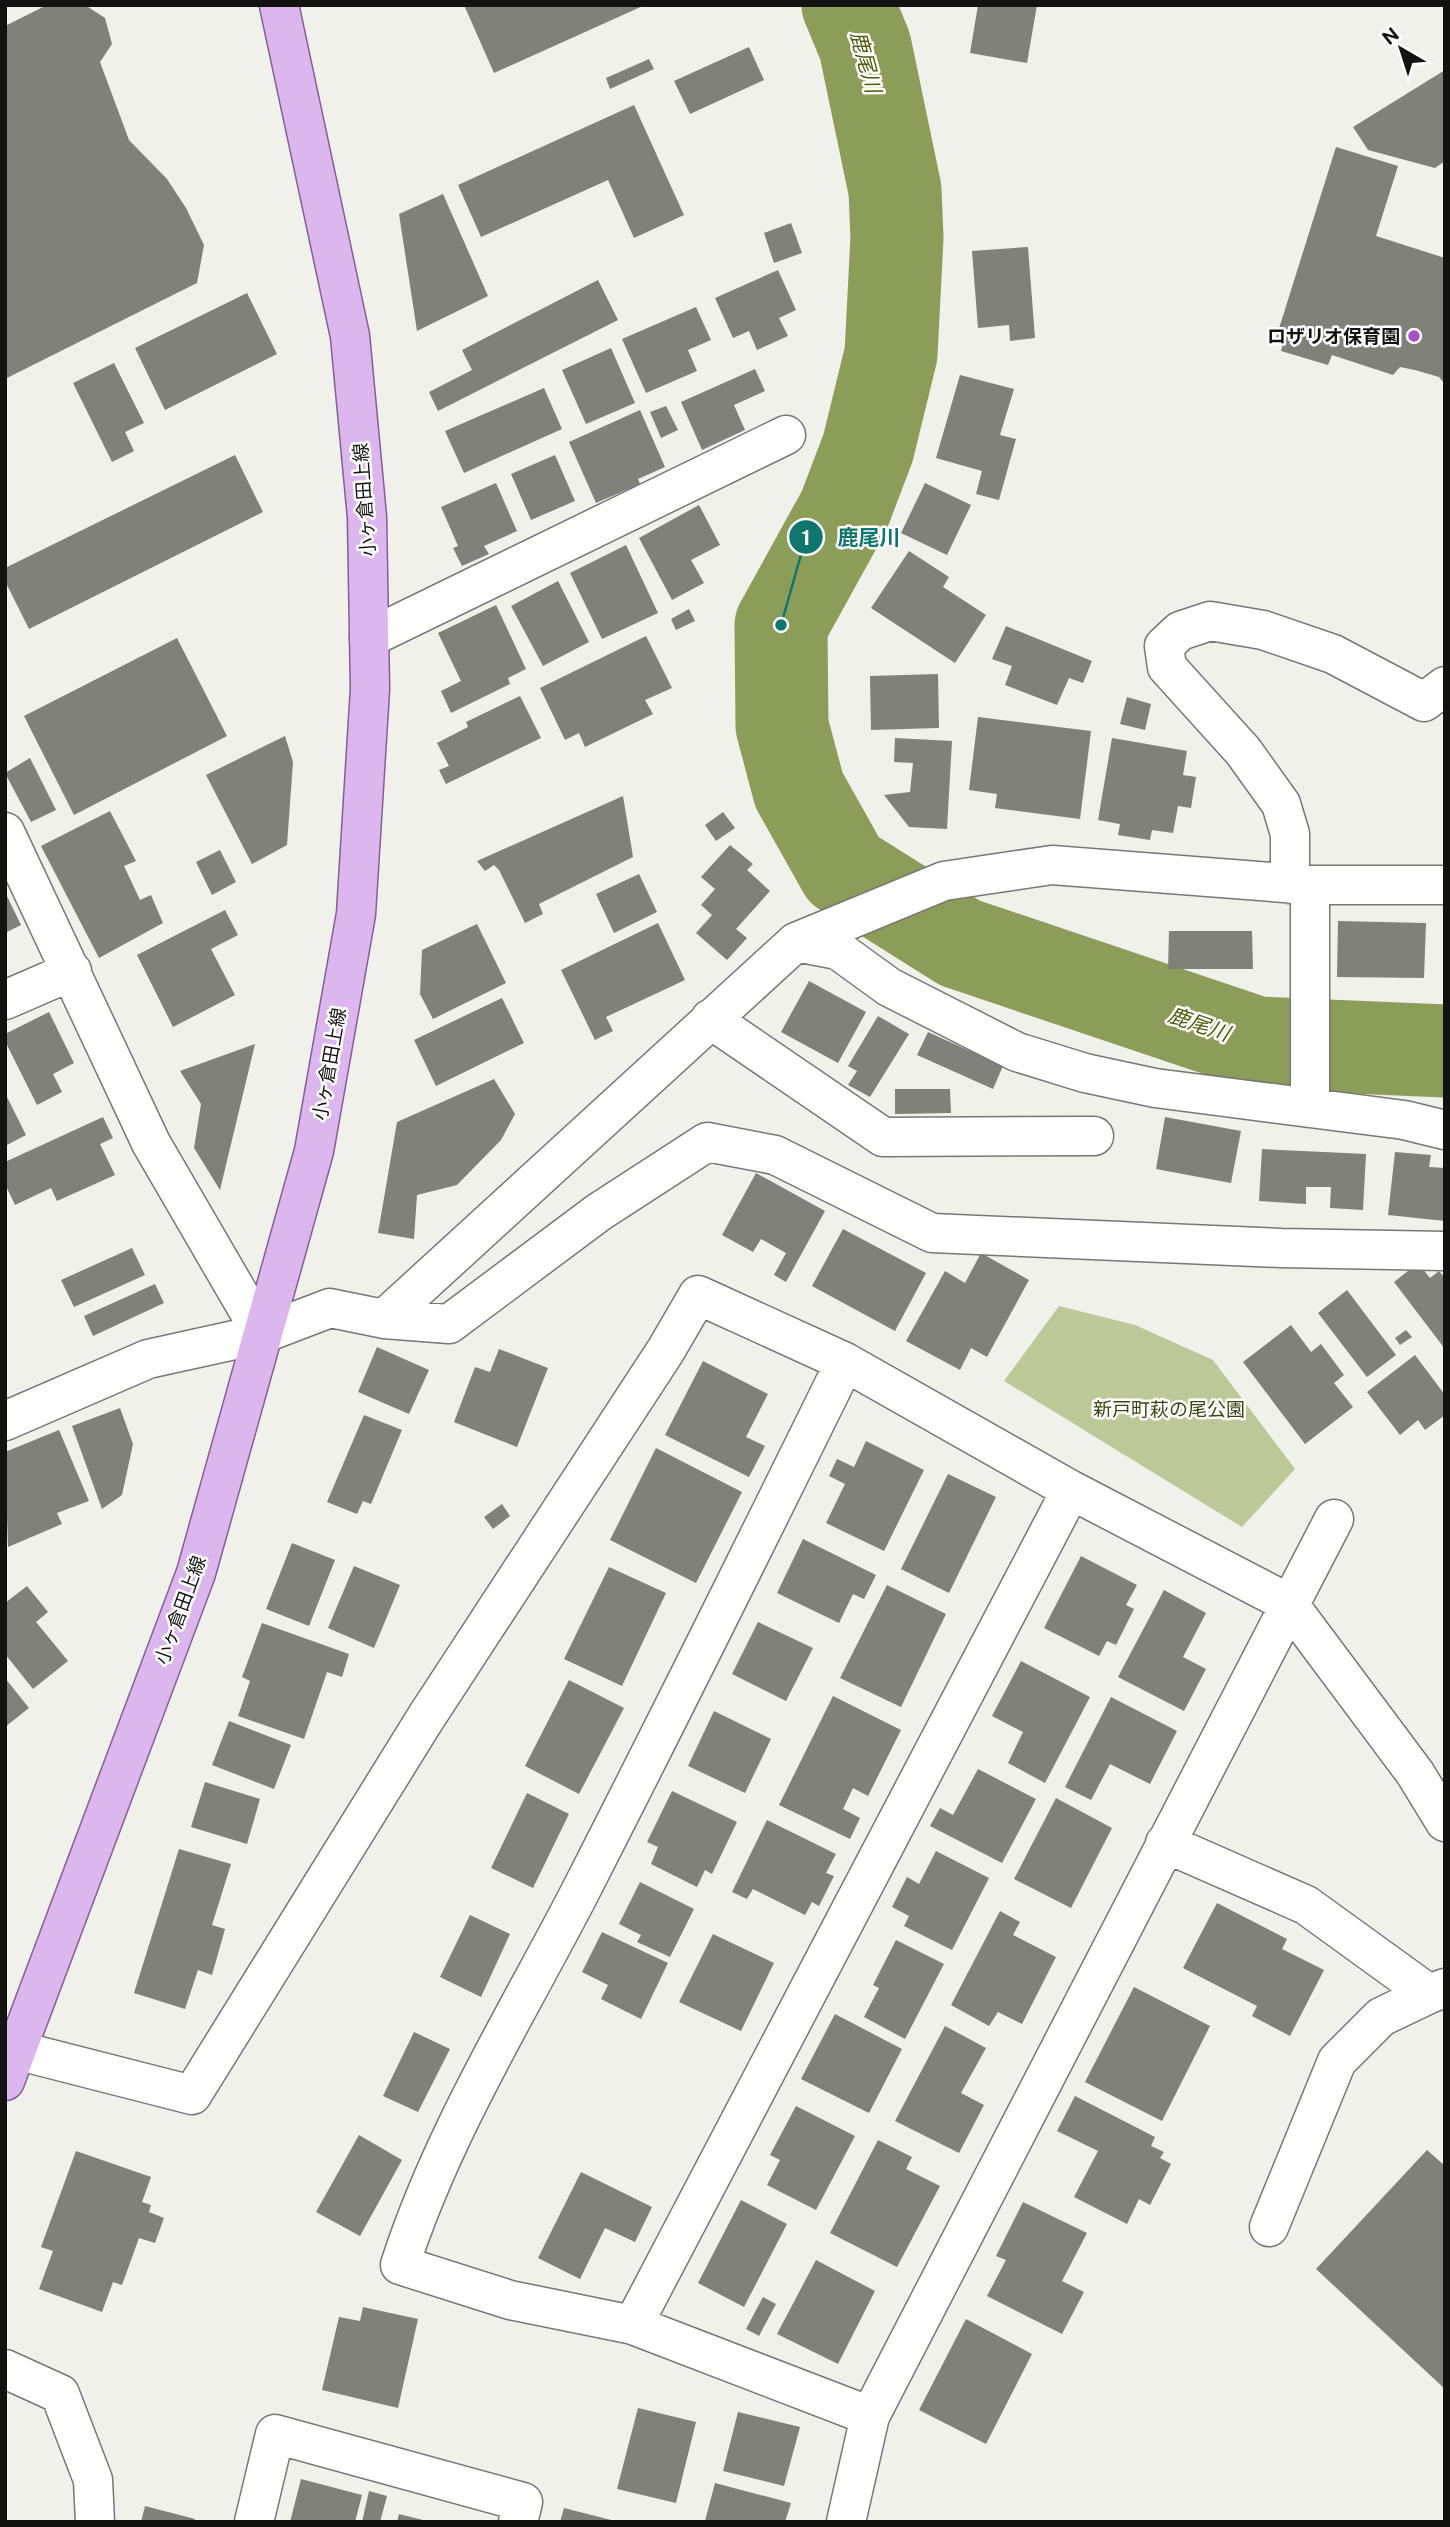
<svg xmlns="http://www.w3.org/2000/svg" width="1450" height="2527" viewBox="0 0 1450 2527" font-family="'Public Sans','Noto Sans JP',sans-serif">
<rect width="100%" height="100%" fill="#eff1ea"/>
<path fill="#bcc898" d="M 1059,1306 L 1135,1325 L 1213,1360 L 1295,1469 L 1242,1527 L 1004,1381 Z"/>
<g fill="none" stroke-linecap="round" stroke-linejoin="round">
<path stroke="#8c9c59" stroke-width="93" d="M 848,5 L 865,46 L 895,190 L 897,238 L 891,354 L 868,448 L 844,511 L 781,625 L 782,726 L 799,790 L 844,870 L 960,943 L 1257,1043 L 1445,1051"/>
</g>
<path fill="#7f817a" d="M 47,5 L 85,5 L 105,18 L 112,44 L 100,62 L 129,140 L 167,179 L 186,208 L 204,245 L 197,283 L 5,379 L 5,26 Z
M 464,5 L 645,5 L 494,73 Z
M 978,5 L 1037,5 L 1027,63 L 970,53 Z
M 749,47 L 764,80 L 690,114 L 674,81 Z
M 649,59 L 654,69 L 610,89 L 606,78 Z
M 1445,70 L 1445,161 L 1435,168 L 1368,150 L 1353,127 Z
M 634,105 L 684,215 L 634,238 L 608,180 L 481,237 L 458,185 Z
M 1336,147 L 1398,166 L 1376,236 L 1445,258 L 1445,384 L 1439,377 L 1415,370 L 1400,367 L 1393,375 L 1332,355 L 1328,365 L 1281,351 L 1284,340 L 1276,338 Z
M 443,194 L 488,296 L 417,331 L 399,214 Z
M 791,223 L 802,253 L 774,263 L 764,233 Z
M 1028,247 L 1035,338 L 1010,341 L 1009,325 L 978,328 L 972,251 Z
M 778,270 L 796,310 L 779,318 L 788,336 L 757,350 L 749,331 L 733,338 L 715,298 Z
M 598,280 L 618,320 L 438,411 L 429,392 L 472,370 L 462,350 Z
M 247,293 L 277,354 L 165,410 L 135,348 Z
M 696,307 L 711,340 L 688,350 L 697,371 L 646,393 L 622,339 Z
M 611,348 L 635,403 L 586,424 L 562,370 Z
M 114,363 L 144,423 L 125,432 L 134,451 L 112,462 L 73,383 Z
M 755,369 L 765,391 L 734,405 L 745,430 L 702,450 L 681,402 Z
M 960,375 L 1014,389 L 1000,435 L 1016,439 L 999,500 L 976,494 L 982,471 L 936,458 Z
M 544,388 L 562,429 L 464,473 L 445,431 Z
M 666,406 L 678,430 L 661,438 L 650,412 Z
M 640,410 L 665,467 L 638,479 L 640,484 L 596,503 L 569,442 Z
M 235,455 L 263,512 L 29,629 L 5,581 L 5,568 Z
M 555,455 L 575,501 L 531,520 L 511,474 Z
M 496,483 L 517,531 L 484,546 L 489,554 L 462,566 L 453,548 L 458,546 L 441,507 Z
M 925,483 L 971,505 L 947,555 L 901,533 Z
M 699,505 L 720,545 L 691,560 L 704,583 L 672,600 L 639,538 Z
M 626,545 L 658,613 L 602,639 L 570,573 Z
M 909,551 L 949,577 L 943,587 L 986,615 L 955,663 L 871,608 Z
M 558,581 L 589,642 L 543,666 L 511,606 Z
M 496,605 L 526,669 L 508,678 L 510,684 L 451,713 L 441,691 L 461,681 L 438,633 Z
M 689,609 L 695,621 L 676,630 L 671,619 Z
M 1006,626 L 1092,661 L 1083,683 L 1069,678 L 1057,705 L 1005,685 L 1012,666 L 992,659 Z
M 646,636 L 672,688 L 645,700 L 653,714 L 585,747 L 579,733 L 565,740 L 540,688 Z
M 177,638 L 227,736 L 74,815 L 24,716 Z
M 938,674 L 939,728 L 871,730 L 870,676 Z
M 520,696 L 541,738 L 446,784 L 439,770 L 449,766 L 437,743 L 468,727 L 466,722 Z
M 1127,697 L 1151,704 L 1145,730 L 1120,724 Z
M 978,717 L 1091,731 L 1080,819 L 995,808 L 997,794 L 969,790 Z
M 285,736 L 293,762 L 287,845 L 252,864 L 206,775 Z
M 895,738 L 952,741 L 947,829 L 909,827 L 884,795 L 910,792 L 913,763 L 894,762 Z
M 1112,738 L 1187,751 L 1183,775 L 1196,777 L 1191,808 L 1178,806 L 1173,833 L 1152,830 L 1150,840 L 1118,835 L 1120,824 L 1098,820 Z
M 30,758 L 56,810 L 31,822 L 5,773 Z
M 623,796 L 633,857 L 539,904 L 543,914 L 525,923 L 499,870 L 494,865 L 485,871 L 477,861 Z
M 110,811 L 136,861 L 124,866 L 140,900 L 151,895 L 163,923 L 99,958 L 41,846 Z
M 723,812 L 735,828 L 716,841 L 705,825 Z
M 730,845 L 753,864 L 747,870 L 770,891 L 736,929 L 747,938 L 727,960 L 696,933 L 712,915 L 701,905 L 715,889 L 701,877 Z
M 220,850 L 236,882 L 212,895 L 196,862 Z
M 639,874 L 657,912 L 614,933 L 596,894 Z
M 5,892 L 21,925 L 5,933 Z
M 225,910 L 238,935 L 211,949 L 235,995 L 173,1027 L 137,955 Z
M 1338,921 L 1426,923 L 1424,978 L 1337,977 Z
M 658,923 L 685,980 L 606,1017 L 613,1031 L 595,1040 L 561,970 Z
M 477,924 L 506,983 L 433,1019 L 420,994 L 422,950 Z
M 1169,931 L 1252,931 L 1253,969 L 1168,969 Z
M 809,981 L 866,1012 L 838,1063 L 781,1032 Z
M 502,998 L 524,1043 L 436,1086 L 414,1040 Z
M 49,1012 L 74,1063 L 53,1074 L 62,1092 L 37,1105 L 5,1041 L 5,1034 Z
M 878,1016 L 909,1034 L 870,1097 L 848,1085 L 857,1071 L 848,1066 Z
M 928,1032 L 1003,1066 L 993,1089 L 917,1055 Z
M 255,1044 L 220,1190 L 194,1148 L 201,1104 L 180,1071 Z
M 494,1079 L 515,1114 L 501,1140 L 457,1185 L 417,1195 L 414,1239 L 378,1233 L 397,1122 Z
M 895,1089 L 950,1089 L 951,1113 L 895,1114 Z
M 5,1093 L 26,1135 L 5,1146 Z
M 103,1117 L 113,1138 L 100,1144 L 115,1175 L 57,1201 L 51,1188 L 15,1205 L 5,1184 L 5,1162 Z
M 1165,1117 L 1241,1131 L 1231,1183 L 1156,1169 Z
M 1262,1149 L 1366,1154 L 1363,1210 L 1330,1208 L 1331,1187 L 1306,1187 L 1306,1204 L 1259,1201 Z
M 1395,1152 L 1431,1155 L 1429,1167 L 1445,1168 L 1445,1221 L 1388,1215 Z
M 756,1173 L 825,1211 L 786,1282 L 774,1275 L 786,1253 L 761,1239 L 753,1252 L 722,1235 Z
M 843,1229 L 926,1273 L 895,1331 L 812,1286 Z
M 132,1248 L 145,1275 L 74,1307 L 61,1280 Z
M 981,1253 L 1029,1280 L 987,1357 L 971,1348 L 960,1370 L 906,1341 L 945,1271 L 965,1283 Z
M 1418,1263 L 1430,1278 L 1439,1271 L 1445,1278 L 1445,1349 L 1394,1282 Z
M 155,1284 L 164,1303 L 93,1336 L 84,1316 Z
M 1347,1290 L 1396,1355 L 1367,1377 L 1318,1313 Z
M 1291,1325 L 1311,1352 L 1321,1344 L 1344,1375 L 1334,1383 L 1353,1407 L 1305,1444 L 1243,1362 Z
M 1406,1330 L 1412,1337 L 1400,1345 L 1395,1338 Z
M 377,1347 L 429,1370 L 409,1414 L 358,1392 Z
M 499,1349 L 548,1368 L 517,1447 L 454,1422 L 475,1367 L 490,1372 Z
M 1415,1355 L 1445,1395 L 1445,1415 L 1425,1430 L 1418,1420 L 1400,1435 L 1367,1392 Z
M 703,1361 L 768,1394 L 746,1437 L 765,1446 L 749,1477 L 665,1435 Z
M 120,1408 L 133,1444 L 122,1495 L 102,1509 L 72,1426 Z
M 364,1415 L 402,1430 L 371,1504 L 363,1501 L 357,1514 L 327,1502 Z
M 59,1430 L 89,1501 L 57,1513 L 62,1524 L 8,1547 L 5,1452 Z
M 866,1441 L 924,1470 L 884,1551 L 826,1523 L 845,1484 L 829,1476 L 837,1459 L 854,1467 Z
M 656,1448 L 742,1492 L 696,1583 L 610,1540 Z
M 948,1474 L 996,1497 L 949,1593 L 901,1569 Z
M 502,1504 L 510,1516 L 493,1529 L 484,1517 Z
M 803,1539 L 876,1575 L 864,1599 L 853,1594 L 839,1623 L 777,1593 Z
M 292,1543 L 335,1560 L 309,1626 L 266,1609 Z
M 1081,1556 L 1137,1585 L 1126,1605 L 1134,1609 L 1116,1645 L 1107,1641 L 1099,1656 L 1044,1628 Z
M 354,1566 L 400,1585 L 374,1648 L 328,1628 Z
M 609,1567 L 666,1593 L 622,1686 L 564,1659 Z
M 887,1585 L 946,1614 L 901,1707 L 840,1678 Z
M 27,1586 L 48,1612 L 36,1622 L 68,1661 L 33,1689 L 5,1654 L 5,1603 Z
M 1164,1590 L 1206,1613 L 1183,1657 L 1206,1669 L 1184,1711 L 1118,1677 Z
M 758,1622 L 813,1648 L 786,1701 L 732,1674 Z
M 262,1623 L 349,1654 L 342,1677 L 327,1672 L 304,1739 L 238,1716 L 250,1681 L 242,1677 Z
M 1021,1661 L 1090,1697 L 1045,1783 L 1008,1763 L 1023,1732 L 992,1716 Z
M 5,1678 L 29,1708 L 5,1727 Z
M 569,1680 L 624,1708 L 579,1794 L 525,1766 Z
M 833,1696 L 901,1730 L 868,1796 L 853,1788 L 843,1809 L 860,1818 L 850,1839 L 779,1805 Z
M 1111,1697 L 1177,1731 L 1150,1784 L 1110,1764 L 1091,1800 L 1065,1787 Z
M 714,1711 L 771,1739 L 745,1793 L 688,1766 Z
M 229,1721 L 291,1745 L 274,1789 L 212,1765 Z
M 978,1769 L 1036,1799 L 1002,1863 L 930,1826 L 940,1808 L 953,1815 Z
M 205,1782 L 260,1799 L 247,1844 L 191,1827 Z
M 672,1791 L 737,1822 L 712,1874 L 705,1870 L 697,1887 L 651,1864 L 658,1847 L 647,1842 Z
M 527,1793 L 569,1814 L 533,1888 L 491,1868 Z
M 1056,1798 L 1112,1828 L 1071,1908 L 1014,1879 Z
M 767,1820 L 836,1854 L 826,1873 L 834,1876 L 819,1906 L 812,1902 L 805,1915 L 753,1889 L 747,1899 L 732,1892 Z
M 179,1849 L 231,1864 L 212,1925 L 225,1929 L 212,1975 L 198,1970 L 185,2009 L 134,1993 Z
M 936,1851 L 989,1878 L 952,1950 L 904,1926 L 909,1916 L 892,1907 L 907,1877 L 919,1884 Z
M 640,1882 L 694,1909 L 670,1957 L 637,1942 L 641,1935 L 619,1924 Z
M 1217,1903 L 1287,1939 L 1282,1949 L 1324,1970 L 1290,2036 L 1252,2016 L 1257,2006 L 1183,1968 Z
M 1000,1911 L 1020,1922 L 1013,1935 L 1056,1957 L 1022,2024 L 998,2012 L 989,2026 L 951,2005 Z
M 470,1915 L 510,1934 L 481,1997 L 440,1977 Z
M 602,1932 L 668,1963 L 641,2019 L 601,1999 L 608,1985 L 582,1972 Z
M 713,1934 L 774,1963 L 741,2031 L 679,2002 Z
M 896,1940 L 944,1964 L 905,2039 L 864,2017 L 879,1988 L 873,1985 Z
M 1134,1987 L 1210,2026 L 1162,2121 L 1085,2082 Z
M 835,2014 L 902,2049 L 869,2113 L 801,2079 Z
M 945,2026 L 986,2048 L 961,2093 L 984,2105 L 959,2153 L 895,2121 Z
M 414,2032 L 450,2049 L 418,2112 L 383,2096 Z
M 1075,2096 L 1155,2137 L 1151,2146 L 1164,2152 L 1160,2158 L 1171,2164 L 1150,2205 L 1139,2199 L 1127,2224 L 1074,2197 L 1098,2151 L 1057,2131 Z
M 796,2106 L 855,2136 L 816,2210 L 767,2185 L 780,2160 L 770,2155 Z
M 359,2135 L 402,2160 L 360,2236 L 316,2212 Z
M 878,2140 L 912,2157 L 906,2169 L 940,2186 L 897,2267 L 830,2233 Z
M 1427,2150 L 1445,2166 L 1445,2389 L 1316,2269 Z
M 76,2151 L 151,2177 L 142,2202 L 151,2205 L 149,2212 L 164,2218 L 155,2243 L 139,2238 L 122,2285 L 113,2282 L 102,2312 L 39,2289 L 53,2251 L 41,2247 Z
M 581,2172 L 652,2207 L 635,2242 L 605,2228 L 580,2279 L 538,2258 Z
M 741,2200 L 787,2224 L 744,2307 L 698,2283 Z
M 1023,2202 L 1087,2233 L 1062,2281 L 1084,2292 L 1062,2334 L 987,2296 L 1006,2260 L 996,2256 Z
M 816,2260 L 875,2291 L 838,2364 L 777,2334 Z
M 763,2297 L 776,2304 L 759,2336 L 746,2329 Z
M 363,2307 L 418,2319 L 398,2408 L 322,2390 L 339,2317 L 360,2321 Z
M 966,2319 L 1032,2354 L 986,2444 L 919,2410 Z
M 638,2408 L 696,2422 L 676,2503 L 617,2489 Z
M 738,2412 L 800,2427 L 784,2486 L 723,2471 Z
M 301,2479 L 362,2495 L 355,2522 L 290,2522 Z
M 715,2483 L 791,2503 L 785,2522 L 705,2521 Z
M 369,2491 L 387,2496 L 380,2522 L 362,2522 Z
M 145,2506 L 195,2519 L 194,2522 L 141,2522 Z
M 564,2508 L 615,2521 L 615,2522 L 560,2522 Z
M 399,2514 L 427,2521 L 427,2522 L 397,2522 Z"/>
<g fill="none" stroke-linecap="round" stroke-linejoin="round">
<g stroke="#767872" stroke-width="41">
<path id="minor" d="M 369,638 L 786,435
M 5,832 L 151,1143 L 262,1334
M 1290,884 L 1290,834 L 1281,804 L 1243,751 L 1167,667 L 1164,646 L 1180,631 L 1210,621 L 1263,630 L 1333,654 L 1424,702 L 1445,686
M 796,942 L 838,950 L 889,987 L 1017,1052 L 1085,1073 L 1155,1088 L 1404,1120 L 1445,1130
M 5,1000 L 72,971
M 710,1019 L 883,1137 L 1094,1136
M 1310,1108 L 1310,885
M 384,1319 L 449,1324 L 599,1212 L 707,1142 L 775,1155 L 932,1233 L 1281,1248 L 1445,1251
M 845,1362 C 757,1541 668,1720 577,1898 C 515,2017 441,2137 400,2265 L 510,2300 L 633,2325 L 870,2416
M 5,1421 L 148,1359 L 262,1334 L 330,1308 L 384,1319 L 796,942 L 944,881 L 1052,865 L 1310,885 L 1445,885
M 1165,1843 L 1306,1905 L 1429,1994 L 1445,1988
M 16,2050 L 192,2095 L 425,1719 L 666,1350 L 698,1295 L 845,1362 L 1071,1490 L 1288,1603 L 1415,1773 L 1445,1822
M 1269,2227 L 1337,2061 L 1381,2017 L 1429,1994
M 633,2325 L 1071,1490
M 5,2369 L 60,2394 L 93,2480 L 95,2522
M 254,2522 L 275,2434 L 523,2502 L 518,2522
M 846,2522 L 870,2416 L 1334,1519"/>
</g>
<g stroke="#855e98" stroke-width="41">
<path id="major" d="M 5,2081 L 196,1573 L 314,1151 L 356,914 L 370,689 L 367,517 L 350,336 L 279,5"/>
</g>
<use href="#minor" stroke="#fff" stroke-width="38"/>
<use href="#major" stroke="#dbb7ed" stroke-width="38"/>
</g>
<circle fill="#a354c6" stroke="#fff" stroke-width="2.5" cx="1414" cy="336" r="7"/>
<g text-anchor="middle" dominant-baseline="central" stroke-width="5" stroke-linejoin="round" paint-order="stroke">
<g font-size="19" font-weight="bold" fill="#121310" stroke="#fff" text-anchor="end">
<text x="1400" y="336">ロザリオ保育園</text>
</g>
<g font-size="19" fill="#121310" stroke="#fff">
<text transform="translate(364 500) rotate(-94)">小ヶ倉田上線</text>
<text transform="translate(329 1064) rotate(-80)">小ヶ倉田上線</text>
<text transform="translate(180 1610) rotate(-70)">小ヶ倉田上線</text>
</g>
<g font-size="19" fill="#3a4411" stroke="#fff">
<text x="1169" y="1409">新戸町萩の尾公園</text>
</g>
<g font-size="21" font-style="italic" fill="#4d5b0e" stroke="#fff">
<text transform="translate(866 62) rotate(75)">鹿尾川</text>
<text transform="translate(1199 1024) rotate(19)">鹿尾川</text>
</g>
</g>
<path fill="none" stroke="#0f766e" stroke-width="2.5" d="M781 625L806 537"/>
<g fill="#0f766e" stroke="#fff" stroke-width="2.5">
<circle cx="781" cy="625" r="7"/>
<circle cx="806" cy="537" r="18"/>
</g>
<g font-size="21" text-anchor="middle" font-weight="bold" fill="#fff">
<text x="806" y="545">1</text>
</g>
<g font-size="21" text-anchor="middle" font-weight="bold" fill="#0f766e" stroke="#fff" stroke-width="5" stroke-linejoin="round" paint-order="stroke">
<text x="869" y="545">鹿尾川</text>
</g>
<rect width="1450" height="2527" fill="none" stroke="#121310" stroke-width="14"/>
<g transform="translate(1401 49) rotate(321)" stroke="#ffffff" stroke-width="5" paint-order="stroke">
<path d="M0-5L12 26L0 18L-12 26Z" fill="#121310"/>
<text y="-10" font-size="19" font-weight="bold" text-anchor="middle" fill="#121310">N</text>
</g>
</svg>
